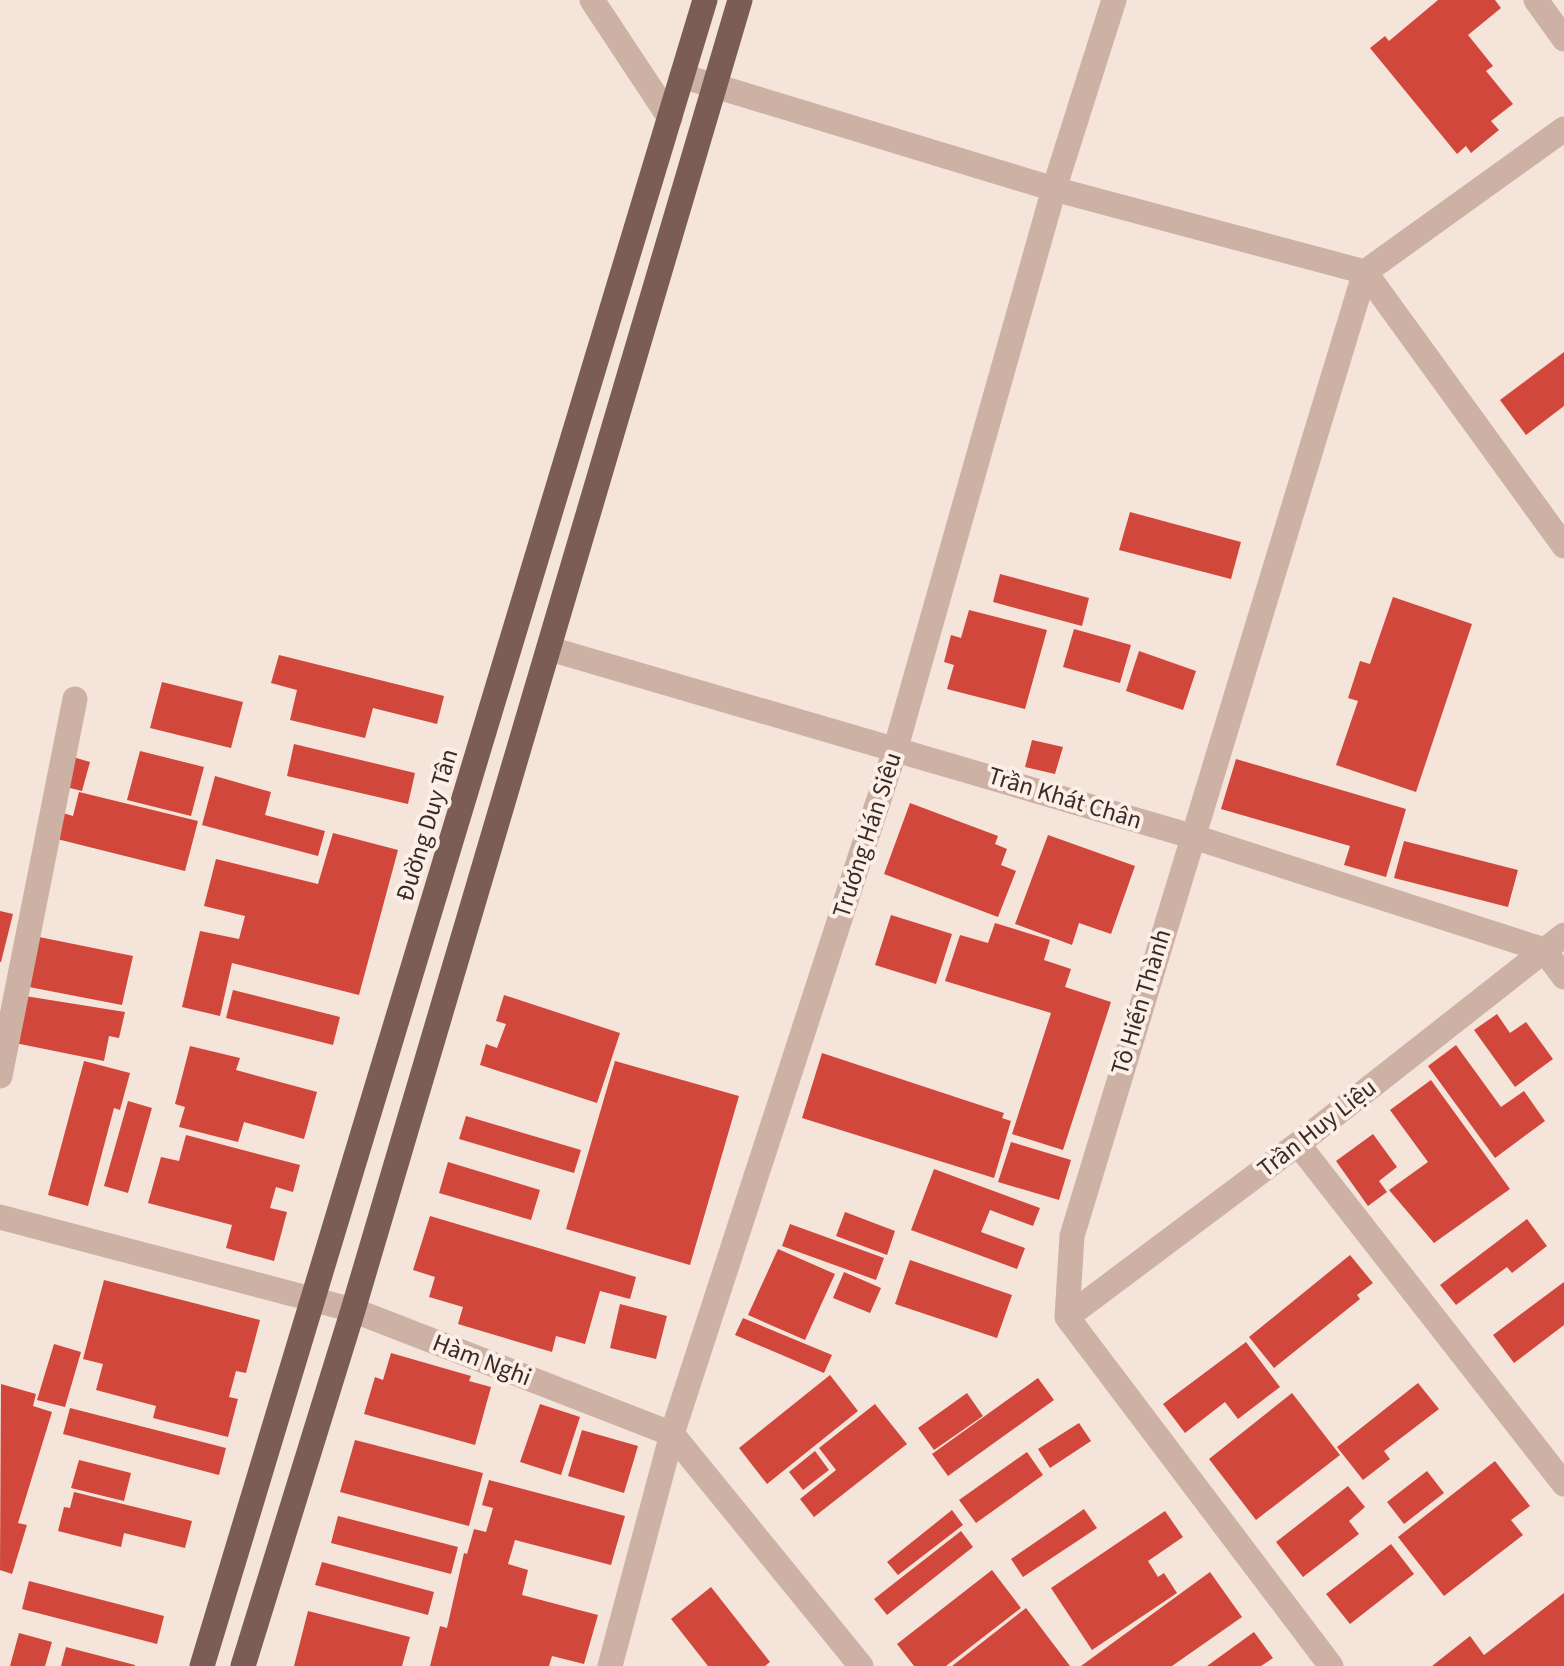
<svg xmlns="http://www.w3.org/2000/svg" width="1564" height="1666" viewBox="0 0 1564 1666" font-family="'Source Sans 3',sans-serif">
<rect width="100%" height="100%" fill="#f4e4da"/>
<path fill="#d2473b" d="M 1438,0 L 1495,0 L 1501,8 L 1468,35 L 1493,66 L 1486,71 L 1513,104 L 1491,121 L 1499,130 L 1471,153 L 1466,146 L 1457,154 L 1370,48 L 1385,36 L 1389,41 Z
M 1564,352 L 1564,406 L 1526,435 L 1500,400 Z
M 1130,512 L 1241,542 L 1231,579 L 1119,550 Z
M 1000,574 L 1089,598 L 1082,626 L 993,602 Z
M 1393,597 L 1472,624 L 1416,792 L 1336,765 L 1358,701 L 1348,698 L 1360,661 L 1370,664 Z
M 969,610 L 1047,630 L 1025,709 L 947,689 L 954,665 L 944,662 L 951,635 L 961,638 Z
M 1074,629 L 1131,645 L 1120,683 L 1063,667 Z
M 1139,651 L 1196,671 L 1183,710 L 1126,691 Z
M 279,655 L 444,696 L 437,724 L 373,708 L 365,738 L 290,720 L 297,690 L 271,683 Z
M 162,682 L 243,702 L 231,748 L 150,728 Z
M 1032,740 L 1063,747 L 1055,774 L 1025,767 Z
M 294,744 L 415,773 L 408,804 L 287,776 Z
M 140,751 L 204,767 L 191,816 L 127,800 Z
M 66,755 L 90,762 L 82,791 L 58,785 Z
M 1236,759 L 1406,809 L 1386,877 L 1344,865 L 1350,846 L 1221,809 Z
M 215,776 L 271,792 L 265,815 L 325,831 L 318,856 L 202,825 Z
M 79,792 L 198,821 L 185,871 L 49,837 L 56,811 L 73,816 Z
M 910,803 L 998,836 L 995,844 L 1007,849 L 1001,865 L 1016,871 L 998,917 L 884,874 Z
M 333,833 L 398,850 L 359,995 L 232,963 L 220,1016 L 182,1007 L 200,931 L 239,939 L 245,916 L 204,906 L 216,859 L 318,884 Z
M 1048,835 L 1135,866 L 1111,934 L 1079,923 L 1072,945 L 1015,924 Z
M 1404,841 L 1518,870 L 1508,907 L 1394,878 Z
M 0,911 L 13,914 L 1,962 L 0,962 Z
M 891,915 L 952,934 L 936,984 L 875,965 Z
M 995,923 L 1050,940 L 1044,960 L 1071,969 L 1065,987 L 1111,1002 L 1063,1150 L 1012,1134 L 1051,1013 L 945,981 L 960,935 L 988,943 Z
M 39,937 L 133,956 L 122,1005 L 29,987 Z
M 233,990 L 340,1017 L 333,1045 L 226,1018 Z
M 504,995 L 620,1033 L 597,1103 L 480,1065 L 486,1044 L 497,1048 L 506,1024 L 496,1021 Z
M 25,996 L 125,1012 L 119,1038 L 109,1036 L 104,1061 L 15,1043 Z
M 1497,1014 L 1510,1033 L 1526,1022 L 1553,1059 L 1515,1087 L 1474,1030 Z
M 1456,1045 L 1501,1107 L 1524,1091 L 1545,1121 L 1495,1158 L 1428,1066 Z
M 190,1046 L 240,1058 L 236,1070 L 317,1092 L 304,1139 L 244,1122 L 238,1142 L 179,1127 L 185,1107 L 175,1104 Z
M 822,1053 L 1004,1113 L 1002,1118 L 1011,1121 L 994,1178 L 802,1118 Z
M 84,1061 L 130,1073 L 120,1110 L 114,1108 L 88,1206 L 48,1195 Z
M 615,1061 L 739,1096 L 690,1265 L 566,1229 Z
M 1431,1080 L 1510,1189 L 1434,1243 L 1389,1190 L 1428,1162 L 1390,1110 Z
M 128,1101 L 152,1108 L 128,1193 L 104,1186 Z
M 466,1116 L 581,1150 L 574,1173 L 459,1139 Z
M 1373,1134 L 1397,1167 L 1379,1181 L 1387,1192 L 1368,1206 L 1336,1161 Z
M 186,1135 L 300,1165 L 293,1192 L 276,1187 L 270,1208 L 287,1212 L 274,1261 L 226,1248 L 232,1225 L 148,1203 L 161,1157 L 179,1161 Z
M 1011,1142 L 1071,1160 L 1059,1200 L 998,1182 Z
M 448,1162 L 540,1190 L 531,1220 L 439,1193 Z
M 934,1169 L 1040,1208 L 1033,1226 L 990,1210 L 981,1232 L 1025,1248 L 1017,1269 L 911,1230 Z
M 845,1212 L 895,1231 L 887,1255 L 836,1236 Z
M 430,1216 L 636,1277 L 630,1299 L 600,1291 L 585,1344 L 556,1336 L 552,1352 L 458,1324 L 463,1307 L 429,1297 L 435,1277 L 413,1270 Z
M 1527,1219 L 1547,1246 L 1512,1273 L 1507,1267 L 1456,1305 L 1440,1285 Z
M 790,1224 L 884,1258 L 876,1280 L 782,1246 Z
M 778,1249 L 835,1274 L 805,1340 L 748,1315 Z
M 1350,1255 L 1373,1283 L 1357,1295 L 1360,1299 L 1274,1368 L 1249,1337 Z
M 910,1260 L 1012,1295 L 997,1338 L 895,1304 Z
M 844,1272 L 881,1288 L 870,1313 L 833,1298 Z
M 104,1280 L 260,1320 L 246,1373 L 236,1371 L 229,1397 L 238,1399 L 228,1437 L 153,1418 L 156,1406 L 96,1390 L 103,1364 L 83,1359 Z
M 1564,1282 L 1564,1325 L 1514,1363 L 1493,1335 Z
M 620,1304 L 667,1316 L 656,1359 L 610,1348 Z
M 743,1318 L 832,1355 L 824,1373 L 735,1335 Z
M 1246,1342 L 1280,1387 L 1238,1419 L 1225,1402 L 1185,1433 L 1163,1404 Z
M 54,1344 L 81,1352 L 65,1407 L 37,1400 Z
M 391,1353 L 471,1376 L 469,1381 L 491,1387 L 475,1445 L 364,1414 L 375,1377 L 383,1380 Z
M 830,1375 L 858,1411 L 767,1484 L 739,1448 Z
M 1038,1378 L 1054,1400 L 948,1476 L 932,1454 Z
M 1418,1383 L 1439,1409 L 1384,1451 L 1390,1459 L 1363,1480 L 1337,1447 Z
M 1,1384 L 36,1394 L 33,1406 L 52,1412 L 18,1523 L 27,1525 L 12,1574 L 0,1570 Z
M 967,1393 L 983,1416 L 934,1450 L 918,1428 Z
M 1292,1393 L 1340,1455 L 1256,1520 L 1209,1459 Z
M 540,1404 L 580,1417 L 561,1475 L 520,1462 Z
M 875,1404 L 907,1444 L 814,1517 L 800,1499 L 836,1470 L 819,1448 Z
M 70,1408 L 226,1448 L 219,1475 L 63,1434 Z
M 1079,1423 L 1091,1441 L 1050,1468 L 1038,1449 Z
M 582,1430 L 638,1446 L 624,1493 L 568,1476 Z
M 355,1440 L 483,1473 L 469,1526 L 340,1492 Z
M 815,1451 L 829,1470 L 803,1490 L 789,1472 Z
M 1027,1452 L 1043,1475 L 976,1523 L 959,1500 Z
M 79,1460 L 131,1473 L 124,1501 L 71,1488 Z
M 1495,1461 L 1530,1506 L 1511,1520 L 1523,1535 L 1444,1596 L 1398,1537 Z
M 1427,1471 L 1444,1493 L 1404,1524 L 1387,1502 Z
M 489,1480 L 625,1516 L 611,1565 L 515,1540 L 508,1564 L 528,1570 L 522,1595 L 598,1615 L 584,1664 L 552,1656 L 549,1666 L 430,1666 L 440,1626 L 447,1628 L 464,1553 L 467,1554 L 474,1529 L 486,1532 L 493,1508 L 482,1505 Z
M 1348,1486 L 1365,1507 L 1349,1521 L 1359,1534 L 1303,1577 L 1276,1542 Z
M 74,1492 L 192,1521 L 185,1548 L 124,1533 L 121,1547 L 58,1531 L 64,1507 L 70,1508 Z
M 1084,1509 L 1097,1528 L 1023,1577 L 1011,1559 Z
M 952,1510 L 963,1525 L 898,1575 L 887,1562 Z
M 1165,1511 L 1183,1537 L 1148,1561 L 1158,1577 L 1164,1573 L 1177,1593 L 1092,1650 L 1051,1588 Z
M 338,1516 L 458,1547 L 451,1574 L 331,1543 Z
M 961,1531 L 973,1547 L 887,1615 L 874,1599 Z
M 1391,1544 L 1414,1574 L 1350,1624 L 1326,1594 Z
M 322,1562 L 434,1592 L 428,1615 L 315,1585 Z
M 992,1570 L 1021,1608 L 946,1666 L 914,1666 L 897,1644 Z
M 1210,1572 L 1242,1617 L 1172,1666 L 1081,1666 Z
M 29,1581 L 164,1616 L 157,1644 L 22,1609 Z
M 711,1587 L 770,1662 L 765,1666 L 708,1666 L 671,1619 Z
M 1564,1593 L 1564,1666 L 1432,1666 L 1470,1636 L 1484,1655 Z
M 1026,1608 L 1070,1666 L 952,1666 Z
M 308,1611 L 410,1637 L 402,1666 L 294,1666 Z
M 1254,1632 L 1273,1658 L 1261,1666 L 1207,1666 Z
M 19,1633 L 52,1642 L 45,1666 L 10,1666 Z
M 66,1647 L 135,1665 L 135,1666 L 61,1666 Z"/>
<g fill="none" stroke-linecap="round" stroke-linejoin="round">
<path stroke="#ceb1a5" stroke-width="25" d="M 592,0 L 670,118
M 1536,0 L 1564,39
M 682,76 L 1054,189 L 1365,272 L 1564,546
M 1365,272 L 1564,129
M 550,649 L 1191,836 L 1544,950 L 1564,977
M 0,1076 L 75,699
M 1298,1144 L 1564,1484
M 0,1217 L 353,1310 L 672,1434 L 861,1666
M 1067,1317 L 1298,1144 L 1564,935
M 610,1666 L 672,1434 L 896,747 L 1054,189 L 1114,0
M 1331,1666 L 1067,1317 L 1072,1236 L 1365,272"/>
<path stroke="#7c5d56" stroke-width="25" d="M 202,1666 L 705,0
M 243,1666 L 353,1310 L 740,0"/>
</g>
<g text-anchor="middle" dominant-baseline="central" stroke-width="8" stroke-linejoin="round" paint-order="stroke">
<g font-size="25" fill="#392a27" stroke="#fbefe7">
<text transform="translate(1065 798) rotate(17)">Trần Khát Chân</text>
<text transform="translate(427 825) rotate(-73)">Đường Duy Tân</text>
<text transform="translate(867 835) rotate(-72)">Trương Hán Siêu</text>
<text transform="translate(1141 1002) rotate(-73)">Tô Hiến Thành</text>
<text transform="translate(1317 1128) rotate(-38)">Trần Huy Liệu</text>
<text transform="translate(482 1360) rotate(21)">Hàm Nghi</text>
</g>
</g>
</svg>
